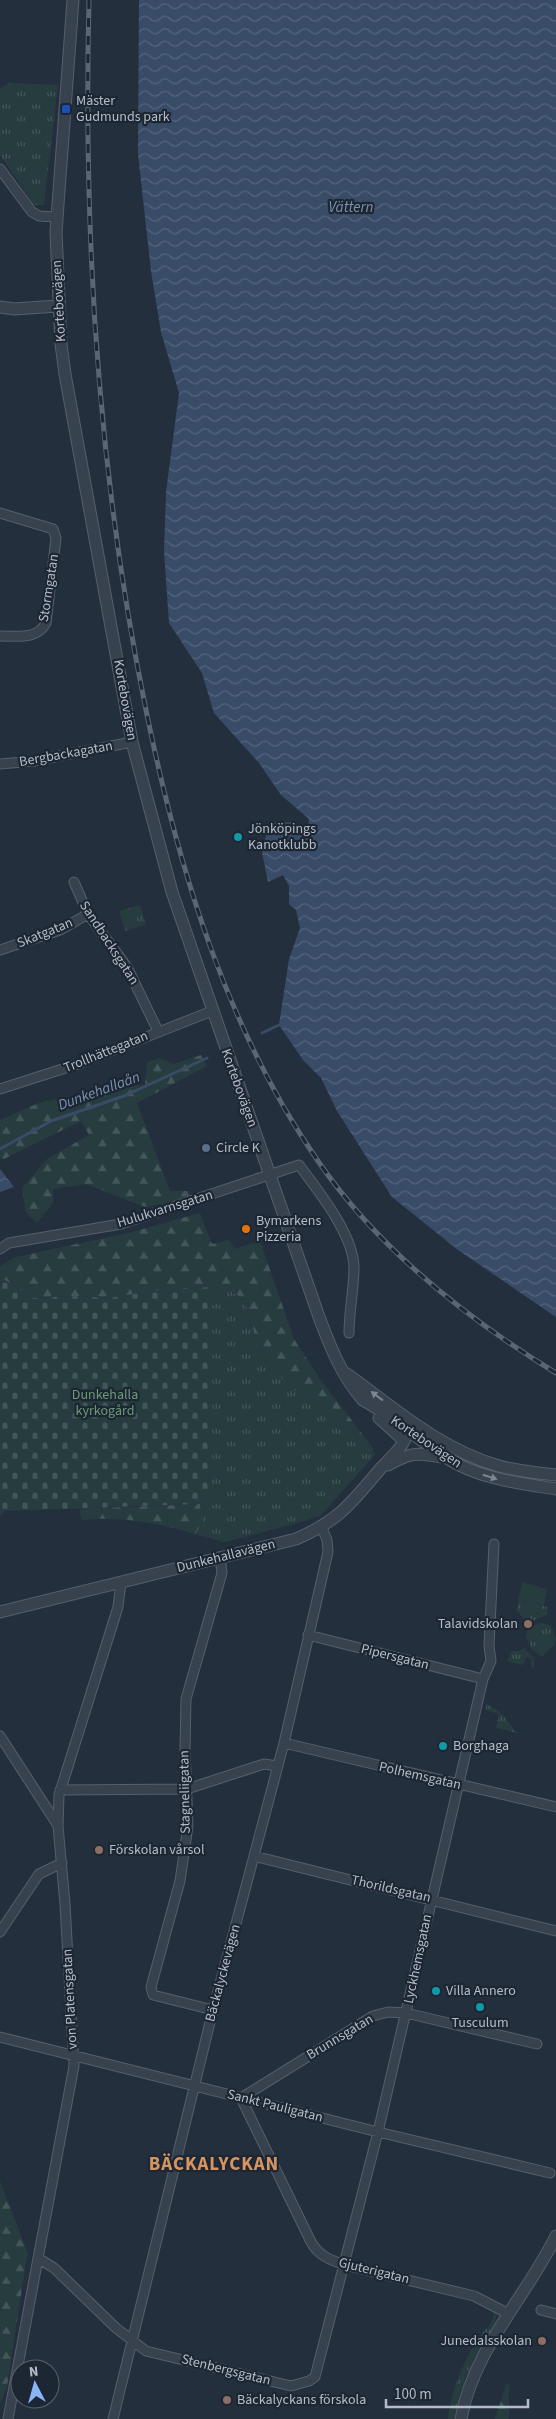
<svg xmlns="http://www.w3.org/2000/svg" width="556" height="2419" viewBox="0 0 556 2419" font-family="'Source Sans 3',sans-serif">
<defs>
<pattern id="grass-tufts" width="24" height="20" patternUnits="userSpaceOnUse" patternTransform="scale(1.25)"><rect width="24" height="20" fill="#263c3f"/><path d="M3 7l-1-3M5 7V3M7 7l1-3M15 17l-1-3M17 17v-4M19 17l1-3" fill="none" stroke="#435659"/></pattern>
<pattern id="forest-firs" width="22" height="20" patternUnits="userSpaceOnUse" patternTransform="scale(1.25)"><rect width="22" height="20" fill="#263c3f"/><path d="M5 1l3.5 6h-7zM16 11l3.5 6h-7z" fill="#435659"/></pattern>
<pattern id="cemetery-stones" width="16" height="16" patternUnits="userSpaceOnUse" patternTransform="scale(1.25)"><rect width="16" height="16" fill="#263c3f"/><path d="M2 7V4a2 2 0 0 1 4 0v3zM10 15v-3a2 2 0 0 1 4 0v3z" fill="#435659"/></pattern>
<pattern id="water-waves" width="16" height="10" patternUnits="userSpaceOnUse" patternTransform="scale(1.25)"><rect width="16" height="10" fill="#394c67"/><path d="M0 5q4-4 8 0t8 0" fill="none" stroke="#53647b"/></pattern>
</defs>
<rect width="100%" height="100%" fill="#242f3e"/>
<path fill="url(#grass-tufts)" d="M 9,83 L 58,85 L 44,205 L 34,205 L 0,155 L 0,89 Z
M 140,905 L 146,925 L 125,931 L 119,911 Z
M 211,1287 L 224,1287 L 244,1299 L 262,1358 L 297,1391 L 320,1396 L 345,1418 L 358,1440 L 363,1446 L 371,1445 L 375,1455 L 320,1516 L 291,1525 L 224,1542 L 195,1534 L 202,1524 L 200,1504 L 208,1496 L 211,1469 Z
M 518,1600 L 544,1606 L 547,1607 L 547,1615 L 528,1623 L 517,1611 Z
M 542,1623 L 551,1626 L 556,1639 L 553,1646 L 542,1656 L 532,1650 L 526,1637 C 527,1628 533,1624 542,1623 Z
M 524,1648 L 534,1658 L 534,1668 L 531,1666 L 532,1659 L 526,1657 L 523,1665 L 507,1661 L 512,1651 L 520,1651 Z
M 487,1704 L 501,1713 L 517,1733 L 496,1728 L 499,1714 L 485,1710 Z
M 492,2310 L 497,2313 C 496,2332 481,2347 473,2362 C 463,2380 458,2399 454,2419 L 448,2419 C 451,2390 464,2360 480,2336 C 486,2327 497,2321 492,2310 Z"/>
<path fill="url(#forest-firs)" d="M 201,1055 L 207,1066 L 137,1103 L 170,1191 L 188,1191 L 190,1194 L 189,1198 L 145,1207 L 86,1184 L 53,1189 L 53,1203 L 37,1223 L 26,1213 L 22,1188 L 47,1159 L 89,1135 L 81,1121 L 4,1159 L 0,1158 L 0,1120 L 41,1102 L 145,1084 L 147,1062 L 160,1058 L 174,1064 Z
M 200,1213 L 212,1244 L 229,1240 L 235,1249 L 260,1241 L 294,1339 L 322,1382 L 371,1445 L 363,1446 L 358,1440 L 345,1418 L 320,1396 L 293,1390 L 262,1358 L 244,1299 L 224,1287 L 210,1287 L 168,1289 L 108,1298 L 77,1296 L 33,1298 L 0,1277 L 0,1266 L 16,1257 L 132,1232 Z
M 200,1504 L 202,1524 L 195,1534 C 159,1523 120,1516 82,1520 L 79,1511 L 81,1509 Z
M 0,2181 L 29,2257 L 27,2256 L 7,2387 L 0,2404 Z
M 506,2384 L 509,2385 L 509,2419 L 495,2419 Z"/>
<path fill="url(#cemetery-stones)" d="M 0,1277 L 33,1298 L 77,1296 L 108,1298 L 168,1289 L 211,1287 L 211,1470 L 208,1496 L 200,1504 L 5,1511 L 0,1517 Z"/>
<path fill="#263c3f" d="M 522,1582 L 547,1589 L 544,1606 L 518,1600 Z"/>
<path fill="url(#water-waves)" d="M 139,0 L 556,0 L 556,1317 L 458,1250 L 392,1197 L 337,1111 L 321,1078 L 303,1060 L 279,1025 L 289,959 L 300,928 L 296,910 L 289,904 L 289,886 L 283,875 L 268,882 L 262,852 L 269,823 L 293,822 L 297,828 L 308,828 L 309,819 L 281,795 L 259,763 L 214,713 L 202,673 L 169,623 L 164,552 L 166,492 L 179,393 L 161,332 L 151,271 L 138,154 Z
M 0,1169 L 14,1187 L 0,1192 Z"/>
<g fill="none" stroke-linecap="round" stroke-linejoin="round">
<path stroke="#394c67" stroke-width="3" d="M 262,1033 L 279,1025
M 0,1149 L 51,1121 L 124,1096 L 207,1058"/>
<g stroke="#565f6c" stroke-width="11">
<path id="minor" d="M 0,169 L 32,212 L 39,216 L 56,217
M 0,513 L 53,529 L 56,538 L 46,623 C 37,640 17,636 0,636
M 0,764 L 34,761 L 132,742
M 74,882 L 88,914 L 127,967 L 158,1031
M 0,950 L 60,930 L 88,914
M 0,1089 L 78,1064 L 212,1011
M 0,1249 L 9,1243 L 121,1224 L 299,1165 C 319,1192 353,1234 354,1267 C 354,1289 349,1311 349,1333
M 308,1635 L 483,1679
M 0,1736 L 57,1824
M 284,1743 L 556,1807
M 60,1790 L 187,1789 L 264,1764 L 277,1766
M 254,1856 L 556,1931
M 0,1932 L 39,1874 L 62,1863
M 213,2010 L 153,1995 L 151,1987 L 180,1881 L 188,1826 L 185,1749 L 186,1699 L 222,1573 L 220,1557
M 0,2037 L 378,2132 L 550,2173
M 38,2258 L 54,2268 L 116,2328 L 146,2351 L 291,2386 L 309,2381 L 315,2377 L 378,2132 L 483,1679 L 491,1661 L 489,1646 L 494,1544
M 541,2310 L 556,2314
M 509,2314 L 474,2296 L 345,2265 C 330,2260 319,2256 311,2242 L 241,2098 L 373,2016 L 388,2012 L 406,2013 L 537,2044
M 8,2419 L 74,2066 L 65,1904 L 58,1826 L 59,1795 L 118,1607 L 121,1582
M 113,2419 L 213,2010 L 284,1743 L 328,1552 L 327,1540 L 322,1528"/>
</g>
<g stroke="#565f6c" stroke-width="13">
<path id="tertiary" d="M 73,0 L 56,232 L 61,344 L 65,374 L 132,742 L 172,892 L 319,1317 C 330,1346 342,1377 363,1400 C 392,1416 418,1439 445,1457 C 479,1479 518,1483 556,1489
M 0,307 L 14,309 L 58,306
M 347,1374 C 394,1408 441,1450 499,1466 C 517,1471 537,1473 556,1475
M 379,1418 L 400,1437
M 388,1465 C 410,1453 416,1452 441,1457
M 0,1612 L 296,1539 C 340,1520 351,1503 381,1468 C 392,1456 404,1447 408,1431
M 461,2419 C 473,2350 526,2297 556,2236"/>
</g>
<use href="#minor" stroke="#38414e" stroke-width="9"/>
<use href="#tertiary" stroke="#38414e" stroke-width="11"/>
<g stroke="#5a6575" stroke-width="5">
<path id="rail" d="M 89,0 C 83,240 98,479 147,715 C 179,870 227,1030 318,1161 C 378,1249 466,1318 556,1373"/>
</g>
<use href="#rail" stroke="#1d2633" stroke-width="3" stroke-dasharray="9" stroke-linecap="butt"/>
</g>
<defs><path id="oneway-solid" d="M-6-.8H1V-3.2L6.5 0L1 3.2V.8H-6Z" transform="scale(1.25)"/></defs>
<g fill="#7c8592">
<use href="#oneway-solid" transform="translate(377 1396) rotate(-143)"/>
<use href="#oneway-solid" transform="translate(490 1477) rotate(17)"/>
</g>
<rect fill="#1a4fb4" stroke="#1d2633" stroke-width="2" x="61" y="104" width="10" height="10" rx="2.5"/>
<g fill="#0f9aa8" stroke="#1d2633" stroke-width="2">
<circle cx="238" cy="837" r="5"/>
<circle cx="443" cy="1746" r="5"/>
<circle cx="436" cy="1991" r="5"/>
<circle cx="480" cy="2007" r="5"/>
</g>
<circle fill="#5c6f8a" stroke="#1d2633" stroke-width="2" cx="206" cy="1148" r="5"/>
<circle fill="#e8710a" stroke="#1d2633" stroke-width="2" cx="246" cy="1229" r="5"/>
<g fill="#8d6e63" stroke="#1d2633" stroke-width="2">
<circle cx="528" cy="1624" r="5"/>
<circle cx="99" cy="1850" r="5"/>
<circle cx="542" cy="2341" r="5"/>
<circle cx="227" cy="2400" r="5"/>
</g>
<g text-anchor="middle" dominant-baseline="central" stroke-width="4.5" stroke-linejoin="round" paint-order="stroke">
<g font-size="14" fill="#b4bcc9" stroke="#1d2633" text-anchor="start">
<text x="76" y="101">Mäster<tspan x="76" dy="16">Gudmunds park</tspan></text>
<text x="248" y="829">Jönköpings<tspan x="248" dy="16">Kanotklubb</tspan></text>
<text x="216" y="1148">Circle K</text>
<text x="256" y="1221">Bymarkens<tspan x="256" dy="16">Pizzeria</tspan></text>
<text x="518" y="1624" text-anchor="end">Talavidskolan</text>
<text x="453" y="1746">Borghaga</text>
<text x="109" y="1850">Förskolan vårsol</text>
<text x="446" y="1991">Villa Annero</text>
<text x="480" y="2023" text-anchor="middle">Tusculum</text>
<text x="532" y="2341" text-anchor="end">Junedalsskolan</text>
<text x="237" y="2400">Bäckalyckans förskola</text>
</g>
<g font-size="14" fill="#b4bcc9" stroke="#1d2633">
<text transform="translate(59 301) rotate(-93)">Kortebovägen</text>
<text transform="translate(49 588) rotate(-81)">Stormgatan</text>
<text transform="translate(125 700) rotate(80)">Kortebovägen</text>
<text transform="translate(66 754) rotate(-10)">Bergbackagatan</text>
<text transform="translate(45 933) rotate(-22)">Skatgatan</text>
<text transform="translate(109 943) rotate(57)">Sandbacksgatan</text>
<text transform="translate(106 1052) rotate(-22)">Trollhättegatan</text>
<text transform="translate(239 1088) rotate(70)">Kortebovägen</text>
<text transform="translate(165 1209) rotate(-17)">Hulukvarnsgatan</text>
<text transform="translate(426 1442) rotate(34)">Kortebovägen</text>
<text transform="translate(226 1556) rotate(-14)">Dunkehallavägen</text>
<text transform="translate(395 1657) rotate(14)">Pipersgatan</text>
<text transform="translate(420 1776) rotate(13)">Polhemsgatan</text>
<text transform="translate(185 1792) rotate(-91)">Stagneliigatan</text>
<text transform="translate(391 1889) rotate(13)">Thorildsgatan</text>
<text transform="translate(418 1959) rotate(-78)">Lyckhemsgatan</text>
<text transform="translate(223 1973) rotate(-75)">Bäckalyckevägen</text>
<text transform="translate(70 1999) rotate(-93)">von Platensgatan</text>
<text transform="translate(340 2037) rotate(-31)">Brunnsgatan</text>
<text transform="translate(275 2106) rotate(14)">Sankt Pauligatan</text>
<text transform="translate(374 2271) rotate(14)">Gjuterigatan</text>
<text transform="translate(226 2370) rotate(14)">Stenbergsgatan</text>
</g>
<g font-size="14" fill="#6b9a76" stroke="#1d2633">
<text x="105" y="1395">Dunkehalla<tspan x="105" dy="16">kyrkogård</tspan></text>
</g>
<g font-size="15" font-style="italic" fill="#7c92b1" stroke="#1d2633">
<text x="351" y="207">Vättern</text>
<text transform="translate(99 1091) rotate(-20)">Dunkehallaån</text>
</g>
<g font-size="19" font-weight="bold" letter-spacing="1" fill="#d59563" stroke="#1d2633">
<text x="214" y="2164">BÄCKALYCKAN</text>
</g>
</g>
<g transform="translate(35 2384) rotate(354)"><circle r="24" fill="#1d2633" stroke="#59626f"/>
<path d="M0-4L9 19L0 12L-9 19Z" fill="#8ab4f8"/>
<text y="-8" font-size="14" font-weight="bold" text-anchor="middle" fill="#b4bcc9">N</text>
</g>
<path d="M386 2399v8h142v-8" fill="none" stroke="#b4bcc9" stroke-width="2.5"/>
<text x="394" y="2399" font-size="15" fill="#b4bcc9" stroke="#1d2633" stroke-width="4" paint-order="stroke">100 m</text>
</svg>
